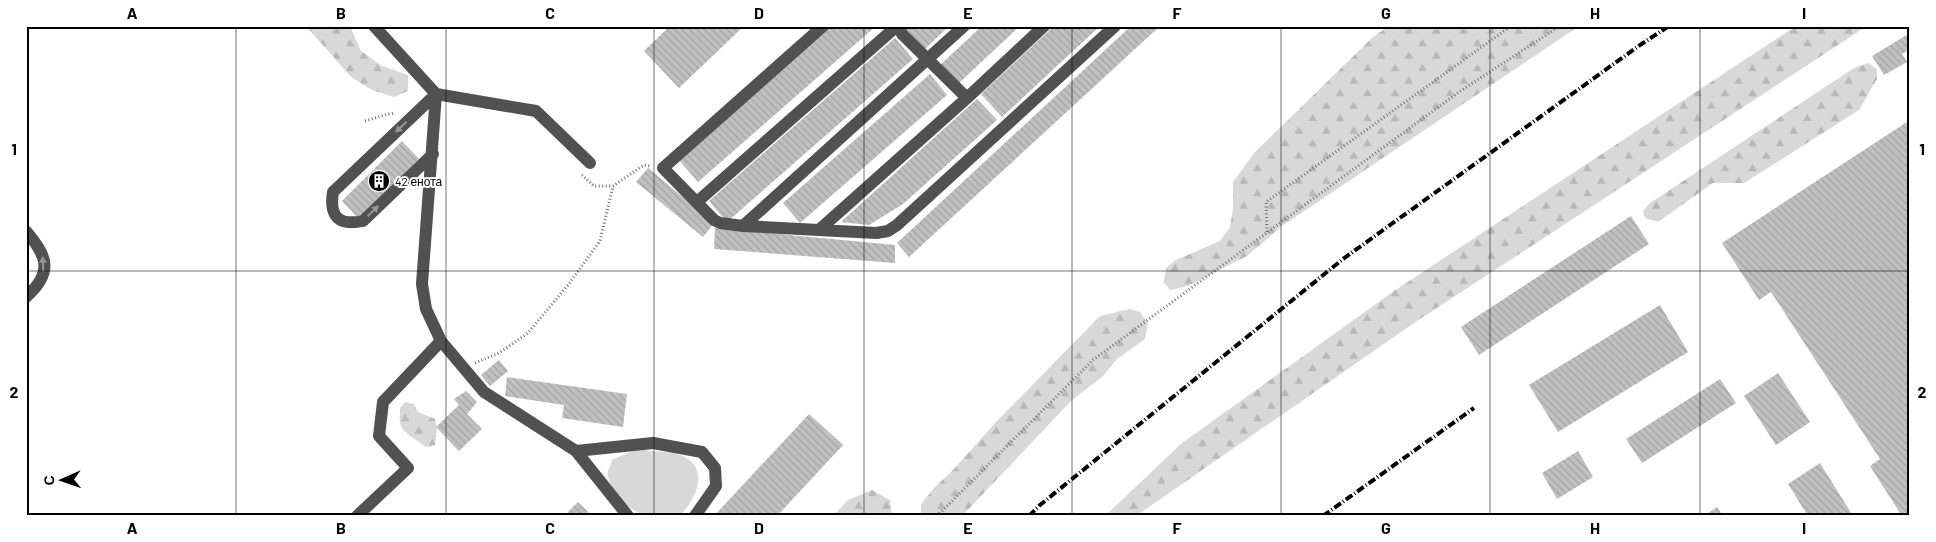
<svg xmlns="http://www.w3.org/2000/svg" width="1936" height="542" viewBox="0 0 1936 542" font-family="Barlow,sans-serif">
<defs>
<pattern id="forest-firs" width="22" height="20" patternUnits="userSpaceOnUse" patternTransform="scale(1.25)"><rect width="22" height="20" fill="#d8d8d8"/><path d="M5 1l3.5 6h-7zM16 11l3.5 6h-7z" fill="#b8b8b8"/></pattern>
<pattern id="building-back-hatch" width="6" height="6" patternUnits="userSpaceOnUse" patternTransform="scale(1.25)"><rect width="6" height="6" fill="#c0c0c0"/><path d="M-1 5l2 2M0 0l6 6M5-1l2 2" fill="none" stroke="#a3a3a3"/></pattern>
</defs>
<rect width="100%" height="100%" fill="#fff"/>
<path fill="#d8d8d8" d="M 645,450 C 656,452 670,451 680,455 C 711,466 697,500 679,516 C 669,516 653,519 644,515 C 627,509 607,490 608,471 C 609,468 611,463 612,460 L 632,451 Z"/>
<path fill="url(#forest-firs)" d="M 306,26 L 350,26 L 361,51 L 382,66 L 408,75 L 408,91 L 394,97 L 372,90 L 351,77 Z
M 1389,26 L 1579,26 L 1282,226 L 1247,256 L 1188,286 L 1170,290 L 1164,282 L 1166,268 L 1176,260 L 1220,241 L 1230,227 L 1233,209 L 1233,182 L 1255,152 L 1373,37 Z
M 1796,26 L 1867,26 L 1414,323 L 1136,516 L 1105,516 L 1182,443 L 1394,291 Z
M 1868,63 L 1877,69 L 1877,79 L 1859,110 L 1744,183 L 1713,183 L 1658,222 L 1645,218 L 1643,211 L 1650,203 L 1854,68 Z
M 1129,309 L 1140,312 L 1148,324 L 1145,339 L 1117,359 L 1103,376 L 1071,401 L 962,516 L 921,516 L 921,504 L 935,487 L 953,470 L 997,421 L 1100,316 Z
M 405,402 L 414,404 L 418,412 L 435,419 L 437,428 L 435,445 L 426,447 C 420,442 403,433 401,426 C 399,421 400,414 400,408 Z
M 872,490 L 890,500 L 892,516 L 833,516 L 848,500 Z"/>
<path fill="url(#building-back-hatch)" d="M 670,26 L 744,26 L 679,88 L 644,51 Z
M 830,26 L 876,26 L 698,182 L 678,159 Z
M 908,26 L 949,26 L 925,49 L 905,28 Z
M 982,26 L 1020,26 L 958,84 L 940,65 Z
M 1054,26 L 1100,26 L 1002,117 L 981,94 Z
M 1131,26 L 1160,26 L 909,257 L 897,243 Z
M 1910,33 L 1910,49 L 1902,54 L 1907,62 L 1884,75 L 1872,56 Z
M 895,38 L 913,59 L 727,222 L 709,201 Z
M 930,74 L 947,95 L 800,223 L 783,203 Z
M 977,99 L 997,120 L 903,204 L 869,225 L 841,222 Z
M 1910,120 L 1910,516 L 1902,516 L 1870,466 L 1880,459 L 1771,292 L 1759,300 L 1722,243 Z
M 402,141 L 419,159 L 358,218 L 342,201 Z
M 648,168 L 714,223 L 703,237 L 636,182 Z
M 1631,216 L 1649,244 L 1479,355 L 1461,327 Z
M 715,228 L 895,245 L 895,263 L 714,249 Z
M 1660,305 L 1688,352 L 1558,432 L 1529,385 Z
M 499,360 L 508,371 L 490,386 L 481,375 Z
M 1778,373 L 1810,422 L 1776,445 L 1744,396 Z
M 507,377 L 627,394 L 623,427 L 562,418 L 564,405 L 505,396 Z
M 1720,379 L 1736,403 L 1642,463 L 1626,439 Z
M 466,391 L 477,402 L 467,414 L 482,429 L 459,451 L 436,427 L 459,405 L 454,399 Z
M 809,414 L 843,445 L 777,516 L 714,516 Z
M 1578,451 L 1593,477 L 1557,499 L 1542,473 Z
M 1820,463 L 1853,516 L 1808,516 L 1788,484 Z
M 578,502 L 588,512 L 585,516 L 564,516 Z
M 1717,507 L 1723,516 L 1704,516 Z"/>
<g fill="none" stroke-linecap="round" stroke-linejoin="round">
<path stroke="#737373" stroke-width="3" stroke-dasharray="1 2.5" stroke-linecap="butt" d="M 365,121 L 388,114 L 395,113
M 582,175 L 594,186 L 613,186 L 644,165 L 650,166
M 1267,232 L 1266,202 L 1511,26
M 475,363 L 499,353 L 528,333 L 568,285 L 600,241 L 613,186
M 26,515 L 27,516
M 937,516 L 1093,360 L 1459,92 L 1560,26"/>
<path stroke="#515151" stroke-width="12" d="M 823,26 L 663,168 L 714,220 L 720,223 L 743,226 L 964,26
M 899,26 L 902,34 L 967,98
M 433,154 L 363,221 C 339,226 329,217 333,192 L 436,94 L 536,111 L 590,163
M 697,202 L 897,26
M 743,226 L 876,233 L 888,231 L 897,225 L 1115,26
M 819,230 L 967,98 L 1044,26
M 26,231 C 47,256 54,272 26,297
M 441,341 L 484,392 L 576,451 L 628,516
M 576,451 L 653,443 L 702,452 L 715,468 L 716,486 L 695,516
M 357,516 L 408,468 L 379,436 L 383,402 L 441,341 L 426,309 L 422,284 L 436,94 L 374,26"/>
<path stroke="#000" stroke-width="4" stroke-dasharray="8 2.5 1 2.5" stroke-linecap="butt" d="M 1029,516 L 1040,505 L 1343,259 L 1640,45 L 1669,26
M 1323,516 L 1474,408"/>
</g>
<defs><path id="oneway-solid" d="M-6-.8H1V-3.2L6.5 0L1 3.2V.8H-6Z" transform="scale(1.25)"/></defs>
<g fill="#979797">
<use href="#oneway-solid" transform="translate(401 127) rotate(136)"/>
<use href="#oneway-solid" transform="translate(373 211) rotate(-44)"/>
<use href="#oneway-solid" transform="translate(43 264) rotate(-92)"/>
</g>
<path fill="none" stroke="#000" stroke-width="1" stroke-opacity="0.55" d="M 236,26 L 236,516M 446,26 L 446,516M 654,26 L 654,516M 864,26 L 864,516M 1072,26 L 1072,516M 1281,26 L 1281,516M 1490,26 L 1490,516M 1700,26 L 1700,516M 26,271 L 1910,271"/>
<defs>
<g id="building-disc" transform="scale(1.125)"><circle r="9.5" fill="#000" stroke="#fff"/><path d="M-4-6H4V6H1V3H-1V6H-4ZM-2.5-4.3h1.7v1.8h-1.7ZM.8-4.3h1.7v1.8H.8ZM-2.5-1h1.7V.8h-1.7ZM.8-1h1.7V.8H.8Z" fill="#fff"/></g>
</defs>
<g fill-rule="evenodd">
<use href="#building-disc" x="379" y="181"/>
</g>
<g text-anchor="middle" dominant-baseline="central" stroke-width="4" stroke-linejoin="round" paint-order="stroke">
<g font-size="12" fill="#000" stroke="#fff" text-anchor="start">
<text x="395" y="181">42 енота</text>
</g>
</g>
<rect width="1936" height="542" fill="none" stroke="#ffffff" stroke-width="55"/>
<g transform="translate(62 480) rotate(268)" stroke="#ffffff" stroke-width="4" paint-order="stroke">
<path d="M0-4L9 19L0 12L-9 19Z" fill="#000000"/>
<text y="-8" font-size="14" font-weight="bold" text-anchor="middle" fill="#000000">С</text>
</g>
<rect x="28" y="28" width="1880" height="486" fill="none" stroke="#000" stroke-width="2"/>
<g font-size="16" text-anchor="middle" font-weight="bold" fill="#000">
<text x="132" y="19">A</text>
<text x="341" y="19">B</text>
<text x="550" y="19">C</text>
<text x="759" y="19">D</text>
<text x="968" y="19">E</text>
<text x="1177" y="19">F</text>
<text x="1386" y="19">G</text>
<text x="1595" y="19">H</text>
<text x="1804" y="19">I</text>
<text x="14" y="155">1</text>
<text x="1922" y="155">1</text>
<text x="14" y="398">2</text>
<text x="1922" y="398">2</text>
<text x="132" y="534">A</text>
<text x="341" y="534">B</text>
<text x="550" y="534">C</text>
<text x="759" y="534">D</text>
<text x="968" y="534">E</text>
<text x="1177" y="534">F</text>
<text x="1386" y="534">G</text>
<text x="1595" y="534">H</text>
<text x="1804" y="534">I</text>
</g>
</svg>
